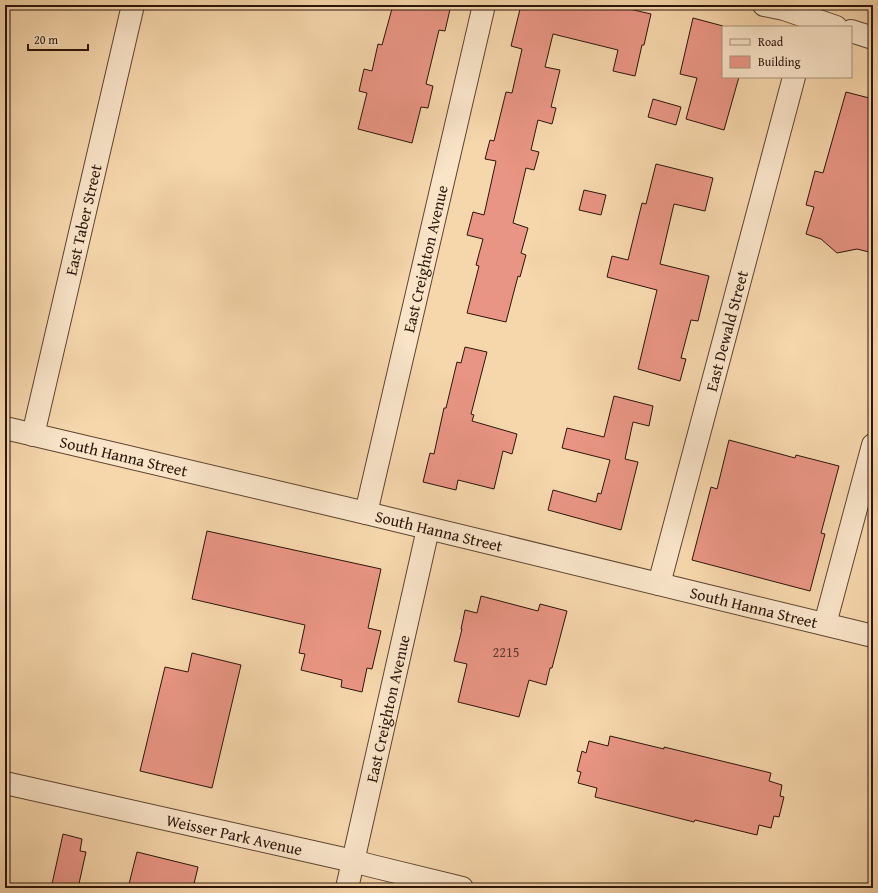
<svg xmlns="http://www.w3.org/2000/svg" width="878" height="893" viewBox="0 0 878 893" font-family="'Gentium Book Plus',serif">
<rect width="100%" height="100%" fill="#f6d6ab"/>
<filter id="stains"><feTurbulence type="fractalNoise" baseFrequency=".005" numOctaves="4"/><feColorMatrix values="0 0 0 0 .2 0 0 0 0 .09 0 0 0 0 .02 0 0 0 .5 -.17"/></filter>
<radialGradient id="worn" r=".72"><stop offset=".6" stop-color="#630" stop-opacity="0"/><stop offset="1" stop-color="#630" stop-opacity=".3"/></radialGradient>
<path fill="#e99585" stroke="#2b150a" d="M 393,5 L 451,5 L 445,31 L 439,30 L 426,84 L 433,86 L 428,108 L 421,107 L 412,143 L 358,129 L 367,93 L 359,91 L 364,69 L 372,71 L 378,44 L 382,45 Z
M 521,5 L 606,5 L 621,9 L 621,7 L 651,14 L 644,45 L 642,45 L 635,76 L 613,71 L 618,50 L 553,34 L 545,67 L 560,70 L 551,107 L 556,108 L 552,124 L 538,120 L 531,150 L 539,152 L 534,170 L 526,168 L 513,223 L 528,228 L 521,253 L 526,255 L 520,277 L 518,276 L 506,322 L 467,313 L 479,266 L 476,265 L 483,239 L 467,235 L 473,212 L 484,215 L 496,161 L 485,159 L 490,140 L 494,141 L 506,92 L 512,93 L 522,49 L 511,46 Z
M 693,18 L 723,26 L 723,77 L 739,77 L 724,130 L 686,119 L 697,78 L 680,74 Z
M 846,92 L 873,99 L 873,253 L 857,249 L 837,253 L 821,239 L 806,234 L 814,207 L 806,205 L 815,171 L 823,173 Z
M 653,99 L 681,107 L 676,125 L 648,117 Z
M 656,164 L 713,178 L 705,211 L 674,204 L 660,264 L 709,276 L 698,321 L 691,320 L 681,358 L 686,359 L 680,381 L 638,369 L 657,290 L 607,277 L 612,256 L 628,260 L 642,203 L 646,204 Z
M 584,190 L 606,195 L 601,215 L 579,210 Z
M 465,347 L 487,352 L 471,414 L 474,415 L 472,421 L 517,434 L 512,454 L 503,451 L 494,489 L 458,480 L 456,490 L 423,482 L 430,453 L 434,454 L 444,408 L 446,408 L 457,362 L 461,363 Z
M 614,396 L 653,406 L 649,426 L 633,422 L 625,459 L 638,462 L 621,530 L 548,510 L 553,490 L 596,502 L 598,493 L 601,494 L 610,460 L 562,448 L 567,428 L 604,437 Z
M 729,440 L 795,458 L 796,455 L 839,466 L 821,533 L 825,534 L 810,591 L 692,560 L 711,487 L 717,489 Z
M 207,531 L 381,569 L 368,628 L 381,631 L 372,669 L 367,668 L 362,692 L 341,687 L 342,680 L 301,670 L 305,654 L 299,653 L 305,625 L 192,599 Z
M 481,596 L 538,611 L 540,604 L 567,611 L 552,668 L 550,668 L 546,685 L 529,680 L 519,717 L 458,702 L 467,664 L 454,661 L 462,629 L 461,629 L 465,610 L 477,613 Z
M 192,653 L 241,665 L 212,788 L 140,771 L 165,667 L 188,672 Z
M 610,736 L 664,749 L 664,747 L 771,773 L 769,781 L 782,785 L 780,796 L 784,797 L 779,817 L 774,816 L 771,828 L 759,825 L 757,835 L 695,820 L 694,822 L 595,797 L 597,788 L 578,783 L 581,772 L 577,771 L 582,751 L 586,753 L 589,741 L 608,746 Z
M 63,834 L 82,839 L 80,851 L 86,852 L 78,888 L 70,888 L 52,884 Z
M 137,852 L 198,867 L 193,888 L 128,888 Z"/>
<g fill="none" stroke-linecap="round" stroke-linejoin="round">
<g stroke="#5e4532" stroke-width="24">
<g id="minor">
<path d="M 764,5 L 784,9 L 836,27"/>
<path d="M 851,31 L 873,38"/>
<path id="s1" d="M 33,435 L 133,5"/>
<path id="s2" d="M 366,513 L 484,5"/>
<path id="s3" d="M 659,584 L 794,77"/>
<path d="M 825,624 L 873,445"/>
<path id="s4" d="M 5,783 L 353,861 L 372,866 L 462,888"/>
<path id="s5" d="M 347,888 L 428,529"/>
</g>
</g>
<g stroke="#5e4532" stroke-width="24">
<g id="tertiary">
<path id="s6" d="M 5,428 L 366,513 L 873,636"/>
</g>
</g>
<use href="#minor" stroke="#f9e4c8" stroke-width="22"/>
<use href="#tertiary" stroke="#f9e4c8" stroke-width="22"/>
</g>
<g text-anchor="middle" dominant-baseline="central" stroke-width="3" stroke-linejoin="round" paint-order="stroke">
<g font-size="14" fill="#5a3529">
<text x="506" y="652">2215</text>
</g>
<g font-size="16" fill="#2b150a" stroke="#f9e4c8">
<text stroke="none"><textPath href="#s1" startOffset="221">East Taber Street</textPath></text>
<text stroke="none"><textPath href="#s2" startOffset="261">East Creighton Avenue</textPath></text>
<text stroke="none"><textPath href="#s3" startOffset="262">East Dewald Street</textPath></text>
<text stroke="none"><textPath href="#s6" startOffset="122">South Hanna Street</textPath></text>
<text stroke="none"><textPath href="#s6" startOffset="446">South Hanna Street</textPath></text>
<text stroke="none"><textPath href="#s6" startOffset="770">South Hanna Street</textPath></text>
<text stroke="none"><textPath href="#s5" startOffset="184">East Creighton Avenue</textPath></text>
<text stroke="none"><textPath href="#s4" startOffset="235">Weisser Park Avenue</textPath></text>
</g>
</g>
<rect width="878" height="893" fill="none" stroke="#f6d6ab" stroke-width="20"/>
<rect x="6" y="6" width="866" height="881" fill="none" stroke="#2b150a" stroke-width="2"/>
<rect x="10" y="10" width="858" height="873" fill="none" stroke="#2b150a"/>
<rect x="722" y="26" width="130" height="52" fill="#f9e4c8" stroke="#a7917c"/>
<rect x="730" y="39" width="20" height="6" fill="#f9e4c8" stroke="#a7917c"/>
<text x="758" y="46" font-size="12" fill="#2b150a">Road</text>
<rect x="730" y="56" width="20" height="12" fill="#e99585" stroke="#a7917c"/>
<text x="758" y="66" font-size="12" fill="#2b150a">Building</text>
<path d="M28 44v6h60v-6" fill="none" stroke="#2b150a" stroke-width="2"/>
<text x="34" y="44" font-size="12" fill="#2b150a" stroke="#f9e4c8" stroke-width="3" paint-order="stroke">20 m</text>
<rect width="100%" height="100%" filter="url(#stains)"/>
<rect width="100%" height="100%" fill="url(#worn)"/>
</svg>
